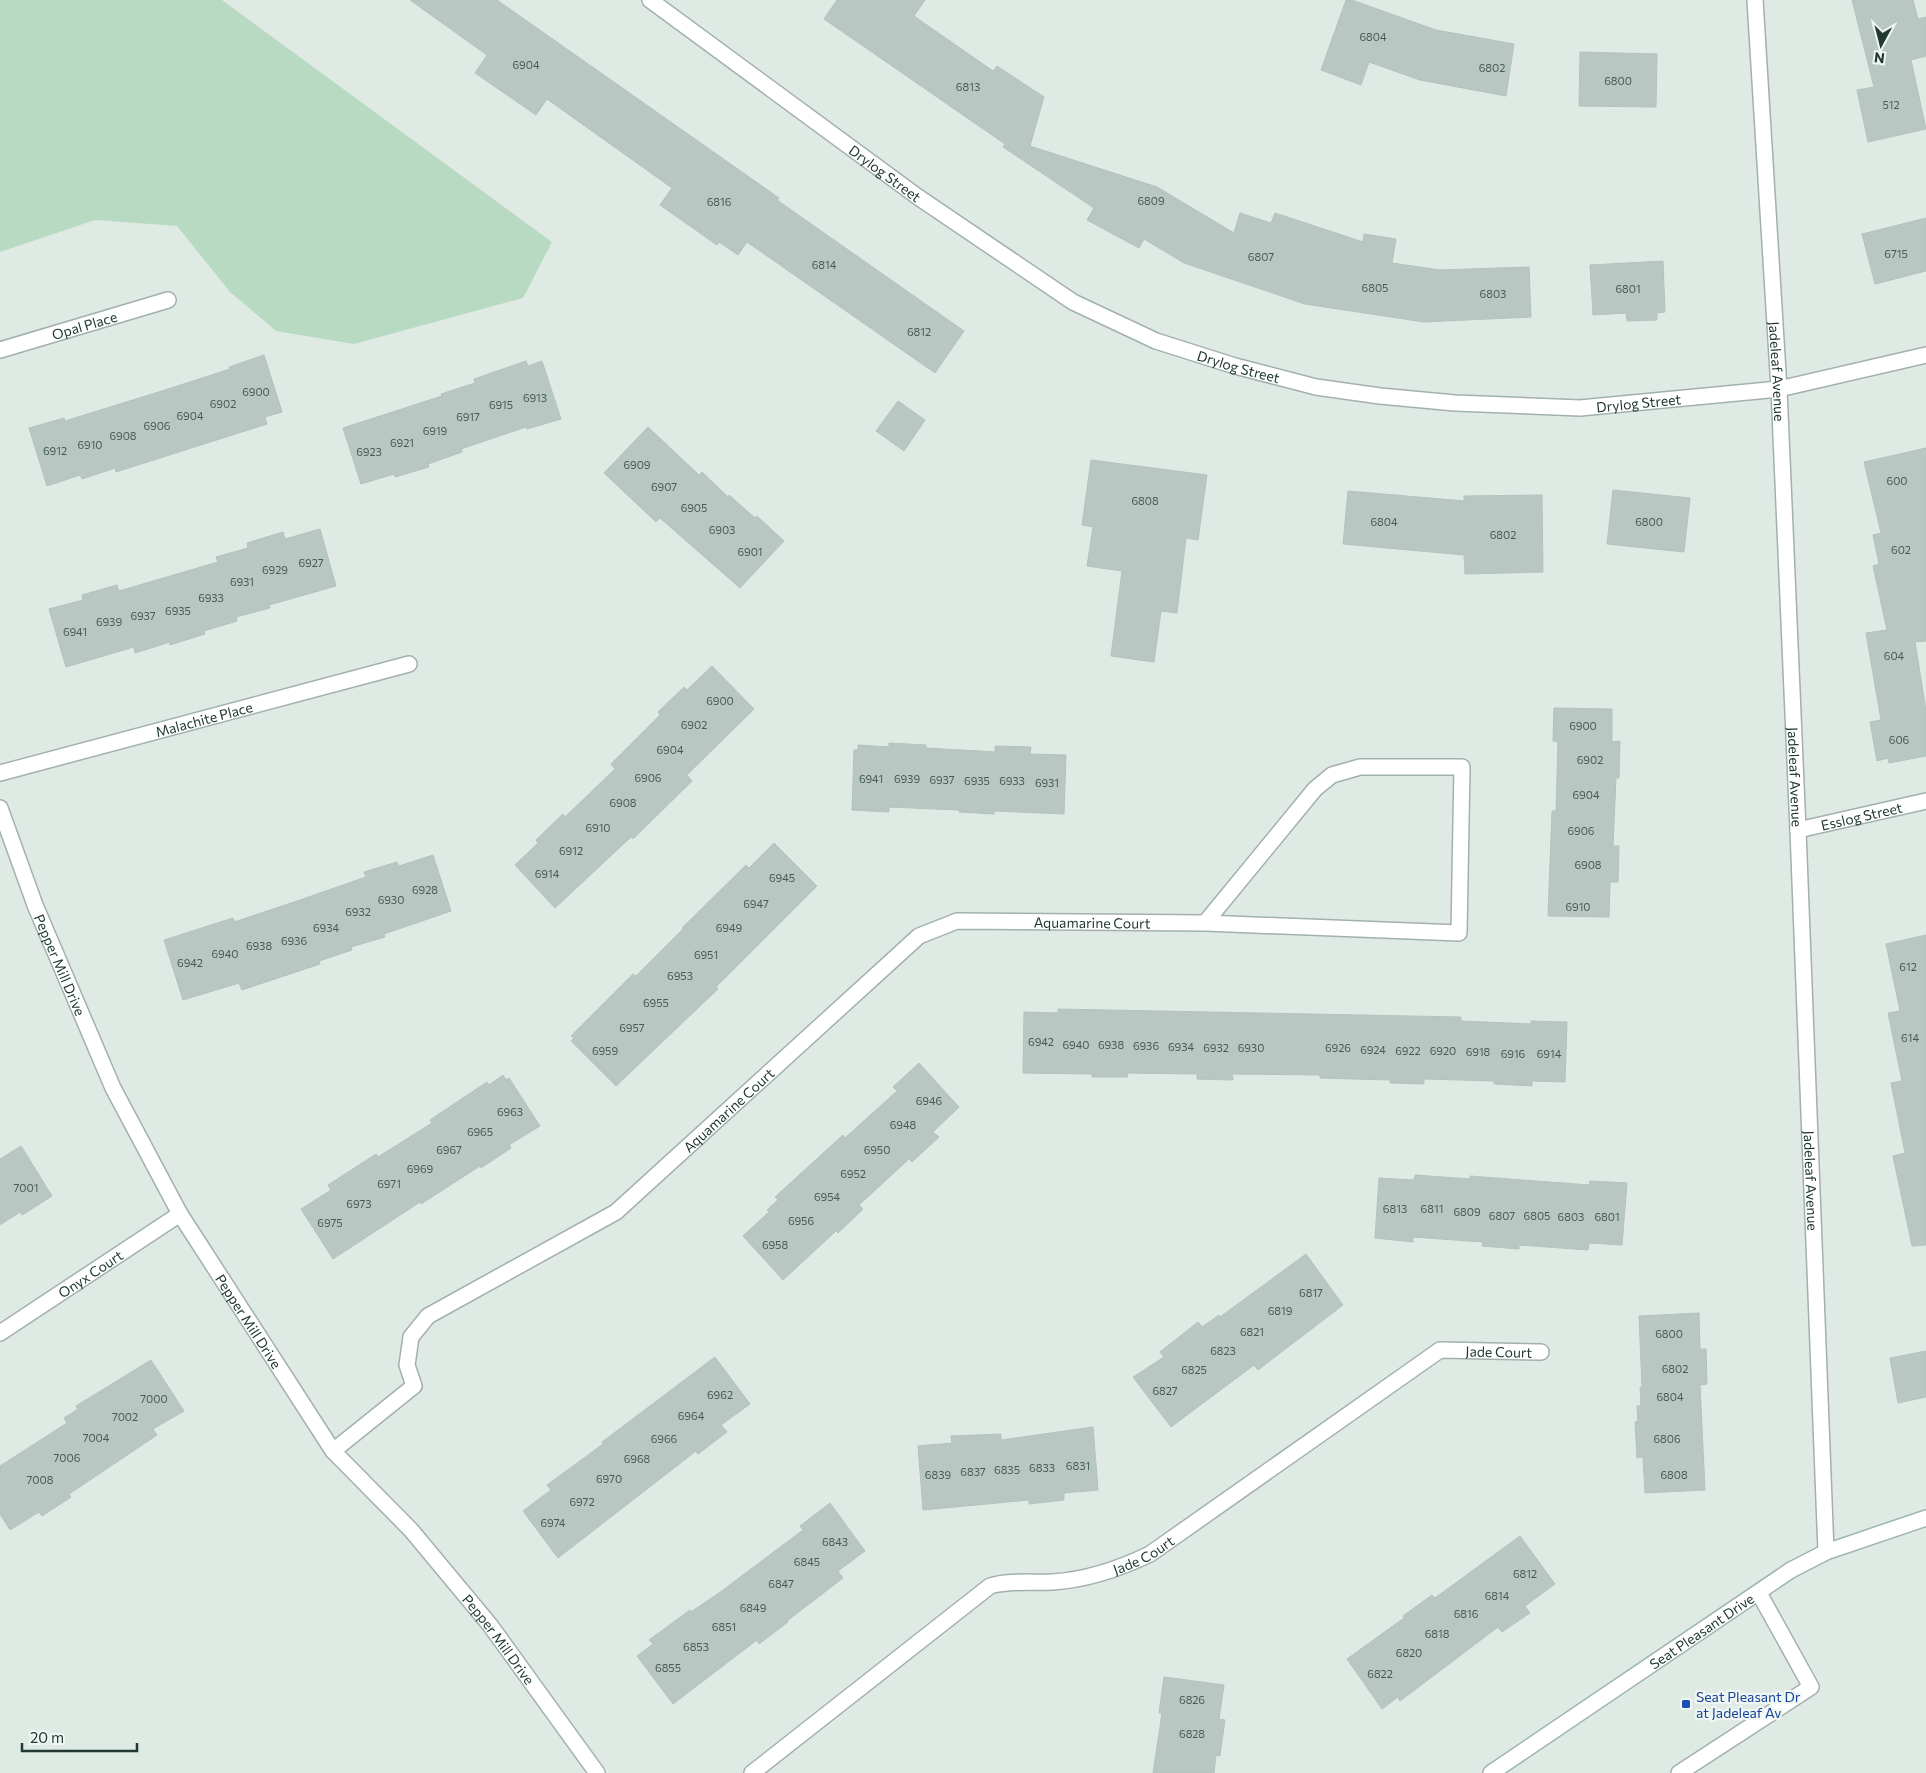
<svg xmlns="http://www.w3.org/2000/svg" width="1926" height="1773" viewBox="0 0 1926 1773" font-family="Commissioner,sans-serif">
<rect width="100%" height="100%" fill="#dfeae5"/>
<path fill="#b9dac2" d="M 0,0 L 222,0 L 552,242 L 523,298 L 354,344 L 276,331 L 230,292 L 177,226 L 95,220 L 0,252 Z"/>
<path fill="#b8c7c1" stroke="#b2c3bc" d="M 410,0 L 497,0 L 779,198 L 777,200 L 964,331 L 935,373 L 747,242 L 738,255 L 719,242 L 717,245 L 660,205 L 672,188 L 547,99 L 536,115 L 475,73 L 487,55 Z
M 837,0 L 925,0 L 914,16 L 993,71 L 997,66 L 1044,97 L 1030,146 L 1157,187 L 1234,233 L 1240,213 L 1271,223 L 1275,213 L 1363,242 L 1364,234 L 1396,239 L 1392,263 L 1440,270 L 1529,267 L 1531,317 L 1424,322 L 1305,304 L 1184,263 L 1144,239 L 1139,248 L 1087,220 L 1094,208 L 1003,147 L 1005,144 L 824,19 Z
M 1346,0 L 1352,0 L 1436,30 L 1514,44 L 1506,96 L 1420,80 L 1369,62 L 1361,85 L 1321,70 Z
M 1852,0 L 1913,0 L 1918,19 L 1926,17 L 1926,56 L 1911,60 L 1926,129 L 1868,142 L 1857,90 L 1874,87 Z
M 1580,52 L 1657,54 L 1656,107 L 1579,106 Z
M 1926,218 L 1926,271 L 1875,284 L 1862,234 Z
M 1663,261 L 1665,312 L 1657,313 L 1657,320 L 1627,321 L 1626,313 L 1593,315 L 1590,265 Z
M 264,355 L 282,412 L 265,417 L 267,424 L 116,472 L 115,468 L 82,479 L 80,475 L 47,486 L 29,428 L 64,418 L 65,421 L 165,390 L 230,369 L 229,367 Z
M 526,361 L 528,366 L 542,361 L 561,419 L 527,429 L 526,427 L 461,449 L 462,452 L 428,464 L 429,467 L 395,477 L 394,474 L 361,484 L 343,428 L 442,396 L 441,394 L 475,383 L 474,379 Z
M 898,401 L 925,420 L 904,451 L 876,431 Z
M 648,427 L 699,475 L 702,472 L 728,497 L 729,495 L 755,518 L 757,516 L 784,541 L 740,588 L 660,518 L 656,522 L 604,473 Z
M 1926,448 L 1926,641 L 1915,642 L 1926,710 L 1926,756 L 1889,763 L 1888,758 L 1877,761 L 1870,722 L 1881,720 L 1866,633 L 1887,630 L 1873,566 L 1879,564 L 1873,535 L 1881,533 L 1864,462 Z
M 1091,460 L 1207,475 L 1198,540 L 1186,538 L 1177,613 L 1161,611 L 1154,662 L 1111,656 L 1122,571 L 1087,566 L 1093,527 L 1082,525 Z
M 1613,490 L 1690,498 L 1684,552 L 1607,544 Z
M 1348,491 L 1464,501 L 1464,496 L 1542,495 L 1543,572 L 1465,574 L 1464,555 L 1343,544 Z
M 320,529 L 336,586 L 269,605 L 270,608 L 236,617 L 237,621 L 204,631 L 205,634 L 170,645 L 170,642 L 135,653 L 134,647 L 66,667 L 49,609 L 83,600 L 82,595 L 117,585 L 119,591 L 218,562 L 216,557 L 248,548 L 247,543 L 283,532 L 285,539 Z
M 712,666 L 754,709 L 687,775 L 692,781 L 633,839 L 631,837 L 555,908 L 515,865 L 538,843 L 536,840 L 563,814 L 565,817 L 615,769 L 611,764 L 660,715 L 658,712 L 684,687 L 687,690 Z
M 1554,708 L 1612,709 L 1612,742 L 1620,741 L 1619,778 L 1616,778 L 1613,846 L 1619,846 L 1618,882 L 1610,882 L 1609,917 L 1548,916 L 1552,811 L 1556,811 L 1558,742 L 1553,741 Z
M 889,743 L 926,745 L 926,748 L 995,752 L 995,746 L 1031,747 L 1030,754 L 1066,755 L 1064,814 L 994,811 L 994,814 L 959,812 L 959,810 L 889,807 L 889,812 L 852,810 L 854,750 L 858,750 L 858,745 L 889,747 Z
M 774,843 L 817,886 L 716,987 L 718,989 L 616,1086 L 571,1041 L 574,1038 L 571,1036 L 633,974 L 636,976 L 683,929 L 682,928 L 746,865 L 749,868 Z
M 433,855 L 451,911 L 384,934 L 385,937 L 351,947 L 352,950 L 319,961 L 320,964 L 242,990 L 239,983 L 183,1000 L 164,940 L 233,918 L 234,922 L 300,900 L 366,877 L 364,872 L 397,862 L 399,866 Z
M 1926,935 L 1926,1245 L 1912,1246 L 1893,1156 L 1905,1153 L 1891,1083 L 1902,1081 L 1888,1013 L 1900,1011 L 1886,944 Z
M 1058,1009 L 1461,1017 L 1461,1021 L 1531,1024 L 1531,1021 L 1567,1022 L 1565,1082 L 1532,1081 L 1532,1086 L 1494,1084 L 1494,1081 L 1424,1079 L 1424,1084 L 1390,1083 L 1390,1080 L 1320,1078 L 1320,1075 L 1232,1074 L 1233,1080 L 1197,1079 L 1197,1074 L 1128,1073 L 1127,1077 L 1092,1077 L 1092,1074 L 1023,1073 L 1024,1012 L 1058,1013 Z
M 919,1063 L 959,1107 L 933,1132 L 939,1137 L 912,1162 L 909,1159 L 859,1205 L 863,1209 L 838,1233 L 836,1231 L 783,1280 L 743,1236 L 769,1212 L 767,1210 L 778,1200 L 775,1197 L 843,1135 L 845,1138 L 897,1091 L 893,1087 Z
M 503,1075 L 506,1080 L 509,1078 L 540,1126 L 509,1145 L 511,1148 L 481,1168 L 480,1166 L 421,1204 L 420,1202 L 333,1259 L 301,1209 L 331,1190 L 328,1185 L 376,1154 L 378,1157 L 432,1123 L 430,1120 L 487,1082 L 489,1085 Z
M 21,1146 L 52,1196 L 22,1215 L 20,1212 L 0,1225 L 0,1159 Z
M 1415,1175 L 1470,1179 L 1470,1176 L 1589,1185 L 1590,1181 L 1627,1183 L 1622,1245 L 1589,1243 L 1588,1250 L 1519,1245 L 1519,1249 L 1482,1246 L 1483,1242 L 1413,1237 L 1413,1242 L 1375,1238 L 1379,1178 L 1414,1180 Z
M 1306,1254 L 1343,1305 L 1258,1370 L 1254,1365 L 1171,1427 L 1133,1377 L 1164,1357 L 1160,1352 L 1198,1322 L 1202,1327 L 1219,1315 L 1220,1317 Z
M 1699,1313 L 1700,1349 L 1706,1349 L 1707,1384 L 1700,1385 L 1705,1490 L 1645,1493 L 1643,1457 L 1637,1458 L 1635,1422 L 1638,1421 L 1637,1406 L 1641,1406 L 1640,1387 L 1642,1387 L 1639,1316 Z
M 1926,1351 L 1926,1397 L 1898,1403 L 1890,1358 Z
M 715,1357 L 750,1404 L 721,1425 L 727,1432 L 698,1454 L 696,1451 L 558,1558 L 523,1511 L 551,1490 L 547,1485 L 603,1444 L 602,1442 Z
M 151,1360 L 184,1411 L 153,1429 L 157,1435 L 69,1494 L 71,1497 L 42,1516 L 39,1512 L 10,1530 L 0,1514 L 0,1466 L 67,1423 L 64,1418 L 78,1409 L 76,1406 Z
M 1093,1427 L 1098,1490 L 1064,1493 L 1064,1500 L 1029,1504 L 1029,1500 L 923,1510 L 918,1446 L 952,1443 L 951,1436 L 1001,1434 L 1001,1440 Z
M 830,1503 L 865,1551 L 838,1571 L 843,1578 L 787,1621 L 788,1622 L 759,1644 L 757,1640 L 673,1704 L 637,1656 L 653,1644 L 649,1640 L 690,1610 L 691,1612 L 719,1593 L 803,1530 L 800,1526 Z
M 1520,1536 L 1555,1584 L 1525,1606 L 1530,1613 L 1502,1632 L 1498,1627 L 1400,1701 L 1398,1697 L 1382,1709 L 1347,1659 L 1404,1618 L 1403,1616 L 1432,1595 L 1435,1598 Z
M 1164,1677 L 1224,1685 L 1219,1719 L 1225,1720 L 1220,1756 L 1216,1755 L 1214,1773 L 1153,1773 L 1162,1713 L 1159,1713 Z"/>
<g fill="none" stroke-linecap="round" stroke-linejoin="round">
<g stroke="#a2b1ac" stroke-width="18">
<path id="lane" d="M 1679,1773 L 1811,1687 L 1759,1593"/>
</g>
<g stroke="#a2b1ac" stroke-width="18">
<g id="street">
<path id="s1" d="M 650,0 L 918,197 L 1073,302 L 1156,341 L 1235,366 L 1316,387 L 1380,396 L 1455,403 L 1580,408 L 1779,389 L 1926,355"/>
<path id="s2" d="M 1755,0 L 1779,389 L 1798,830 L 1826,1552"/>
<path id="s3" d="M 0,350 L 168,300"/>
<path id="s4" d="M 0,773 L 409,664"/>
<path id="s5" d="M 0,808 L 35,905 L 113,1088 L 180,1214 L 333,1451 L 411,1530 L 490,1625 L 597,1773"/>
<path id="s6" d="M 1798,830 L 1926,801"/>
<path id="s7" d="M 0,1333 L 180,1214"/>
<path id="s8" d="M 333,1451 L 414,1386 L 407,1365 L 411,1337 L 428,1316 L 616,1212 L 919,936 L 957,921 L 1205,923 L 1459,933 L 1462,767 L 1360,767 L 1332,775 L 1315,789 L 1205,923"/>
<path id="s9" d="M 752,1773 L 990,1586 C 1010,1580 1032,1583 1052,1582 C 1087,1580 1119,1569 1150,1554 L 1440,1350 L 1541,1352"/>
</g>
</g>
<g stroke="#9fb5ad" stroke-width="18">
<g id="secondary">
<path id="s10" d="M 1491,1773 L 1791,1570 L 1826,1552 L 1926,1518"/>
</g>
</g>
<use href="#lane" stroke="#fff" stroke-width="15"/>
<use href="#street" stroke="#fff" stroke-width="15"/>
<use href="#secondary" stroke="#fff" stroke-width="15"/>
</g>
<rect fill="#1a4fb4" stroke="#f0f7f3" stroke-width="2" x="1681" y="1699" width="10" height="10" rx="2.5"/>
<g text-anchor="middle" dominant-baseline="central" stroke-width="4.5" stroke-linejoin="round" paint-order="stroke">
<g font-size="11" fill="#475c56">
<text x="1373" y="36">6804</text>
<text x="526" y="64">6904</text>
<text x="1492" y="67">6802</text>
<text x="1618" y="80">6800</text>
<text x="968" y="86">6813</text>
<text x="1891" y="104">512</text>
<text x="1151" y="200">6809</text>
<text x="719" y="201">6816</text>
<text x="1896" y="253">6715</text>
<text x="1261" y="256">6807</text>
<text x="824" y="264">6814</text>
<text x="1375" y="287">6805</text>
<text x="1628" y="288">6801</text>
<text x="1493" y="293">6803</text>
<text x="919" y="331">6812</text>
<text x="256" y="391">6900</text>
<text x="535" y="397">6913</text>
<text x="223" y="403">6902</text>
<text x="501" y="404">6915</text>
<text x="190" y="415">6904</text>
<text x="468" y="416">6917</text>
<text x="157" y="425">6906</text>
<text x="435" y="430">6919</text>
<text x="123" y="435">6908</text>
<text x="402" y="442">6921</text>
<text x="90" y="444">6910</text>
<text x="55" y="450">6912</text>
<text x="369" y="451">6923</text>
<text x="637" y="464">6909</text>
<text x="1897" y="480">600</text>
<text x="664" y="486">6907</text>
<text x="1145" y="500">6808</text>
<text x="694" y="507">6905</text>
<text x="1384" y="521">6804</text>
<text x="1649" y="521">6800</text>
<text x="722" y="529">6903</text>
<text x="1503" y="534">6802</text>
<text x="1901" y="549">602</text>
<text x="750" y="551">6901</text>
<text x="311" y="562">6927</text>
<text x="275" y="569">6929</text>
<text x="242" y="581">6931</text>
<text x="211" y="597">6933</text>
<text x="178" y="610">6935</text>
<text x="143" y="615">6937</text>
<text x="109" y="621">6939</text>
<text x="75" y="631">6941</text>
<text x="1894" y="655">604</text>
<text x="720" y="700">6900</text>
<text x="694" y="724">6902</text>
<text x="1583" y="725">6900</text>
<text x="1899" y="739">606</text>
<text x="670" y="749">6904</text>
<text x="1590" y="759">6902</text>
<text x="648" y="777">6906</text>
<text x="871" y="778">6941</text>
<text x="907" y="778">6939</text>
<text x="942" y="779">6937</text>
<text x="977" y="780">6935</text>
<text x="1012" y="780">6933</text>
<text x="1047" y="782">6931</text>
<text x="1586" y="794">6904</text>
<text x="623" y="802">6908</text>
<text x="598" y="827">6910</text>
<text x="1581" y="830">6906</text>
<text x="571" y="850">6912</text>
<text x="1588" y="864">6908</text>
<text x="547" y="873">6914</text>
<text x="782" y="877">6945</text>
<text x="425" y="889">6928</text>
<text x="391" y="899">6930</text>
<text x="756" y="903">6947</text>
<text x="1578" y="906">6910</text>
<text x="358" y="911">6932</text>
<text x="326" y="927">6934</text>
<text x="729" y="927">6949</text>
<text x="294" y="940">6936</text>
<text x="259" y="945">6938</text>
<text x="225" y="953">6940</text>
<text x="706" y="954">6951</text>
<text x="190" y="962">6942</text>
<text x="1908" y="966">612</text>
<text x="680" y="975">6953</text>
<text x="656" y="1002">6955</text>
<text x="632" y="1027">6957</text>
<text x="1910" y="1037">614</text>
<text x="1041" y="1041">6942</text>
<text x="1076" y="1044">6940</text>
<text x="1111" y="1044">6938</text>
<text x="1146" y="1045">6936</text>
<text x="1181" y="1046">6934</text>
<text x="1216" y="1047">6932</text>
<text x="1251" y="1047">6930</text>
<text x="1338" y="1047">6926</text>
<text x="1373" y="1049">6924</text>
<text x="605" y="1050">6959</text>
<text x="1408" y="1050">6922</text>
<text x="1443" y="1050">6920</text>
<text x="1478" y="1051">6918</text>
<text x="1513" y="1053">6916</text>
<text x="1549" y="1053">6914</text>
<text x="929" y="1100">6946</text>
<text x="510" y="1111">6963</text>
<text x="903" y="1124">6948</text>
<text x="480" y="1131">6965</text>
<text x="449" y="1149">6967</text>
<text x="877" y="1149">6950</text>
<text x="420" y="1168">6969</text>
<text x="853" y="1173">6952</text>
<text x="389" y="1183">6971</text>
<text x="26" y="1187">7001</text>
<text x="827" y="1196">6954</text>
<text x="359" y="1203">6973</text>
<text x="1395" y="1208">6813</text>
<text x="1432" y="1208">6811</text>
<text x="1467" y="1211">6809</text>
<text x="1502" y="1215">6807</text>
<text x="1537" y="1215">6805</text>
<text x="1571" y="1216">6803</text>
<text x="1607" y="1216">6801</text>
<text x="801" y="1220">6956</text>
<text x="330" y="1222">6975</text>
<text x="775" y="1244">6958</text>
<text x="1311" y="1292">6817</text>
<text x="1280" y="1310">6819</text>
<text x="1252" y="1331">6821</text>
<text x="1669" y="1333">6800</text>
<text x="1223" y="1350">6823</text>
<text x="1675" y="1368">6802</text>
<text x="1194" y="1369">6825</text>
<text x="1165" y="1390">6827</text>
<text x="720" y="1394">6962</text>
<text x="1670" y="1396">6804</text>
<text x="154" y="1398">7000</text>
<text x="691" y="1415">6964</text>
<text x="125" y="1416">7002</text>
<text x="96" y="1437">7004</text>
<text x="664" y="1438">6966</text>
<text x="1667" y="1438">6806</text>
<text x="67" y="1457">7006</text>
<text x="637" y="1458">6968</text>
<text x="1078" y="1465">6831</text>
<text x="1042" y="1467">6833</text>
<text x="1007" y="1469">6835</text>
<text x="973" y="1471">6837</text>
<text x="938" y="1474">6839</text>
<text x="1674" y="1474">6808</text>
<text x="609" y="1478">6970</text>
<text x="40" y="1479">7008</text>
<text x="582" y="1501">6972</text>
<text x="553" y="1522">6974</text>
<text x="835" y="1541">6843</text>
<text x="807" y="1561">6845</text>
<text x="1525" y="1573">6812</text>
<text x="781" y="1583">6847</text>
<text x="1497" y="1595">6814</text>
<text x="753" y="1607">6849</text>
<text x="1466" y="1613">6816</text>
<text x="724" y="1626">6851</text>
<text x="1437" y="1633">6818</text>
<text x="696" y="1646">6853</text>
<text x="1409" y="1652">6820</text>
<text x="668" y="1667">6855</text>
<text x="1380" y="1673">6822</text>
<text x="1192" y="1699">6826</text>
<text x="1192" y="1733">6828</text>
</g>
<g font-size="14" fill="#213932" stroke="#f0f7f3">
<text stroke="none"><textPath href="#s1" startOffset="292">Drylog Street</textPath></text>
<text stroke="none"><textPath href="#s3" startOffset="88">Opal Place</textPath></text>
<text stroke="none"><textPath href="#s1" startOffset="698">Drylog Street</textPath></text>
<text stroke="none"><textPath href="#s2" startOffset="372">Jadeleaf Avenue</textPath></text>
<text stroke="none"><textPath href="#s1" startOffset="1102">Drylog Street</textPath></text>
<text stroke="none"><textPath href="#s4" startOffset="211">Malachite Place</textPath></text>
<text stroke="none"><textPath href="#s2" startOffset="778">Jadeleaf Avenue</textPath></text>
<text stroke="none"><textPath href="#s6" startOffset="65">Esslog Street</textPath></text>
<text stroke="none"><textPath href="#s8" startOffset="982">Aquamarine Court</textPath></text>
<text stroke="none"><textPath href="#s5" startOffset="168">Pepper Mill Drive</textPath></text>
<text stroke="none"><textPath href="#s8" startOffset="548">Aquamarine Court</textPath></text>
<text stroke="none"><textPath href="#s2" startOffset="1182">Jadeleaf Avenue</textPath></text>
<text stroke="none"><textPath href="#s7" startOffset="108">Onyx Court</textPath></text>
<text stroke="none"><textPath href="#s5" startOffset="572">Pepper Mill Drive</textPath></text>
<text stroke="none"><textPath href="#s9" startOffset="881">Jade Court</textPath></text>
<text stroke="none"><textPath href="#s9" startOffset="461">Jade Court</textPath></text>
<text stroke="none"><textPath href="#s10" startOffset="254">Seat Pleasant Drive</textPath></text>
<text stroke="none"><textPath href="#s5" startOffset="978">Pepper Mill Drive</textPath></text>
</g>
<g font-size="14" fill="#164399" stroke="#f0f7f3" text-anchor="start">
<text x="1696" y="1696">Seat Pleasant Dr<tspan x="1696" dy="16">at Jadeleaf Av</tspan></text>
</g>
</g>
<g transform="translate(1881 45) rotate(187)" stroke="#f0f7f3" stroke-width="4" paint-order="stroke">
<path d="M0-4L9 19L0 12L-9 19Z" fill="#213932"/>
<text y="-8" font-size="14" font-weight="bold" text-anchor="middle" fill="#213932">N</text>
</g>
<path d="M22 1743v8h115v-8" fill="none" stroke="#213932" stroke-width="2.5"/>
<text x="30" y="1743" font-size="15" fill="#213932" stroke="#f0f7f3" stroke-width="4" paint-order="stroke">20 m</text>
</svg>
